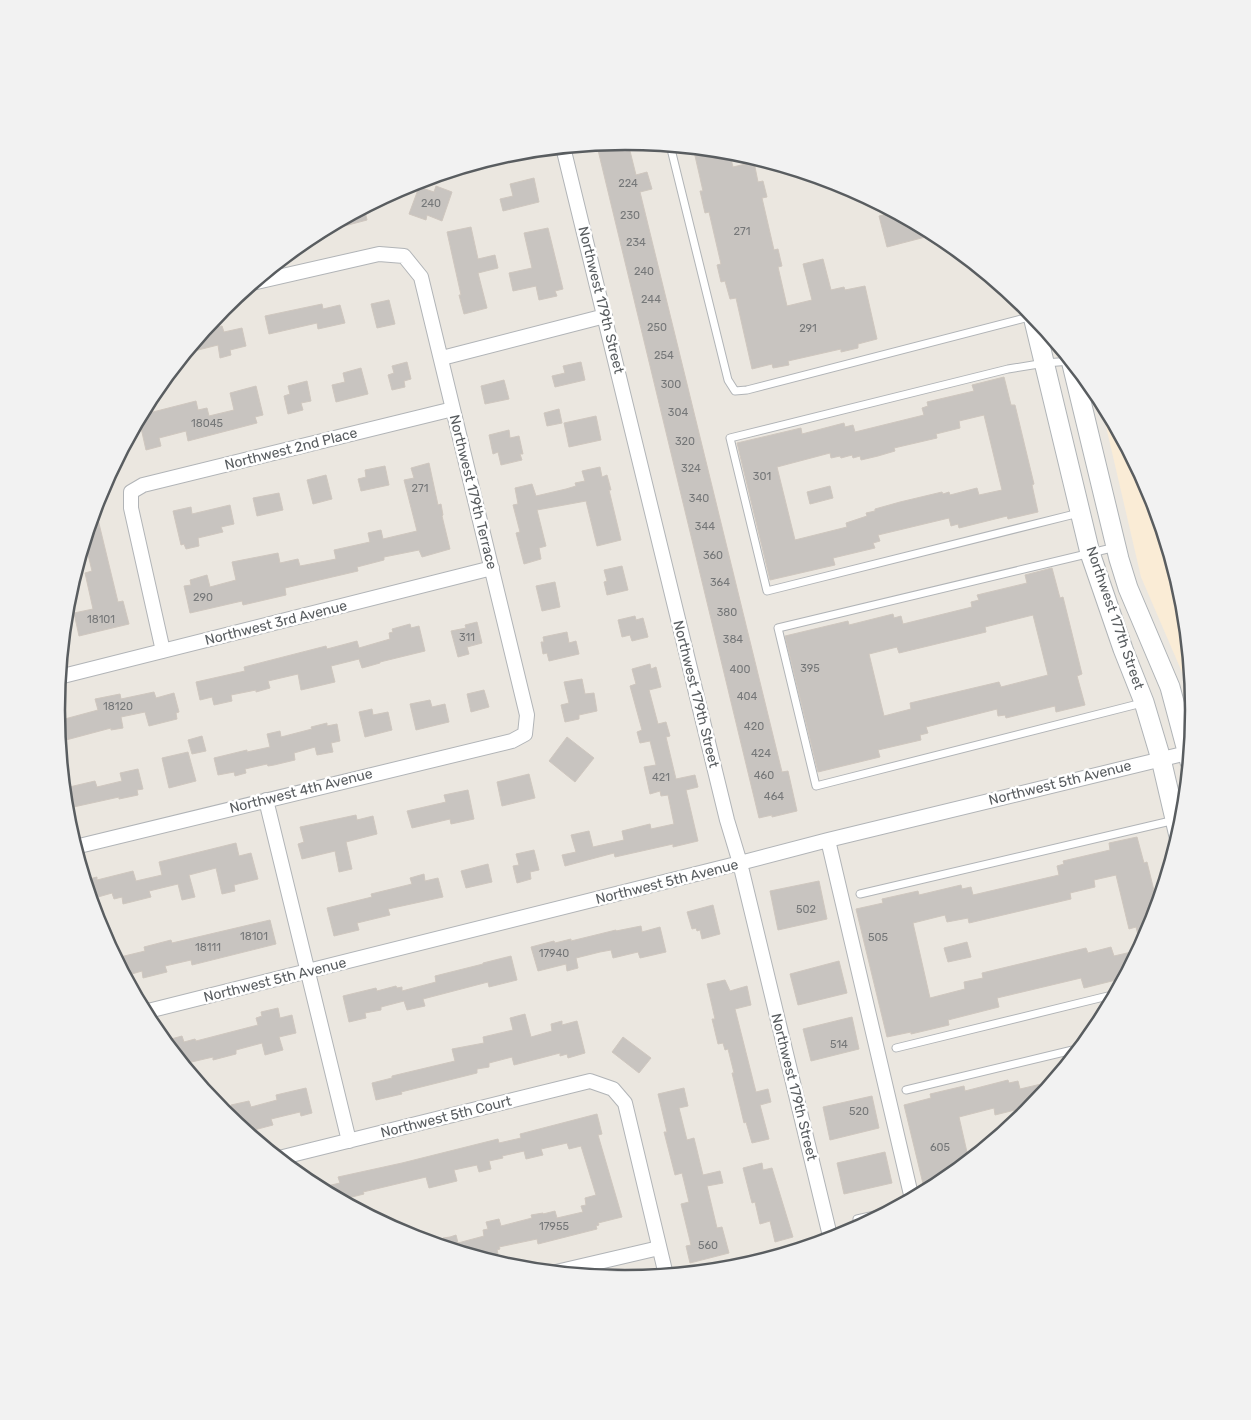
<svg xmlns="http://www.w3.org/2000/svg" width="1251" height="1420" viewBox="0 0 1251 1420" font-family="Rubik,sans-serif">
<rect width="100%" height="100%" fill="#ebe7e0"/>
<path fill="#faecd6" d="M 1098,392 L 1152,492 L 1184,599 L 1194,700 L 1141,577 Z"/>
<path fill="#c8c4c0" stroke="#cfc7bf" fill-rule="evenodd" d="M 628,143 L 636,175 L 647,172 L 652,189 L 640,192 L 782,772 L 788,771 L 797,811 L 772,817 L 772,815 L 759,818 L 598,150 Z
M 693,147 L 729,151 L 733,167 L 754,162 L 758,182 L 763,181 L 767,197 L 762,198 L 774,250 L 778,249 L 782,266 L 778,267 L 787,306 L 812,300 L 803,264 L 823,259 L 831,290 L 844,287 L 845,290 L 865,286 L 877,339 L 858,344 L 858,348 L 841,352 L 841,349 L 788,361 L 789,365 L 773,368 L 772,364 L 752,369 L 736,298 L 730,299 L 725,281 L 721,282 L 717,265 L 721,264 L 709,212 L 705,213 L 700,191 L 703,191 Z
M 534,178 L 539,202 L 503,211 L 500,199 L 513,196 L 510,184 Z
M 436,186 L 452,192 L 442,221 L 427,215 L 426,220 L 409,214 L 419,187 L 434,192 Z
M 364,207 L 367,220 L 333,229 L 332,225 Z
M 895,212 L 919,224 L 937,234 L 887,247 L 879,216 Z
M 471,227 L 478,259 L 495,255 L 498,268 L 478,273 L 487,308 L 464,314 L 459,295 L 461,295 L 447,232 Z
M 548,228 L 563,289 L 555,291 L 557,296 L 539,300 L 536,286 L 513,291 L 509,273 L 532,268 L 524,233 Z
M 389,300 L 395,324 L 377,328 L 371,304 Z
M 322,304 L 323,309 L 340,305 L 345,323 L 318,329 L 317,323 L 269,334 L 265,316 Z
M 222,326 L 224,332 L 242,328 L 246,346 L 230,350 L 231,355 L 220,358 L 218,345 L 186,353 L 205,329 Z
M 407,362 L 411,379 L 404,381 L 405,387 L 392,390 L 388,375 L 394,373 L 392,366 Z
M 581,362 L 585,380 L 555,387 L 552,376 L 565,373 L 563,366 Z
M 361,368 L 368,394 L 336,402 L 332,385 L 345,382 L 343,373 Z
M 1004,377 L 1011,405 L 1015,405 L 1034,484 L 1032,485 L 1038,512 L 1008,519 L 1007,516 L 959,528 L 958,524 L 951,526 L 949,518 L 878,535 L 880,541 L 873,543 L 875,548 L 833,558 L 835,565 L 770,580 L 737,443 L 801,428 L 802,434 L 844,423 L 845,427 L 853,425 L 855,432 L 924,415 L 922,408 L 928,406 L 927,402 L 974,391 L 972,385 ZM 984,415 L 1002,490 L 979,495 L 977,488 L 950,495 L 949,492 L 943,494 L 942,492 L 900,502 L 875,509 L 875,511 L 866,513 L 867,516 L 846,523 L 847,527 L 795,540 L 777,467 L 830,453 L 831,458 L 840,456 L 841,458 L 852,455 L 853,458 L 860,456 L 861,460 L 878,456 L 895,451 L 894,448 L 937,438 L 936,434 L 960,428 L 959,421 Z
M 504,380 L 509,399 L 485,404 L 481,386 Z
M 307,381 L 311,401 L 301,403 L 303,410 L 288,414 L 284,396 L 290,394 L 288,386 Z
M 256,386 L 263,415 L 255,417 L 257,423 L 188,441 L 186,431 L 159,438 L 161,446 L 146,450 L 139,419 L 141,415 L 196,401 L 198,410 L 207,408 L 209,416 L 234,410 L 230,393 Z
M 559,409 L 562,423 L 547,426 L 544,413 Z
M 596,416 L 601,440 L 569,447 L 564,423 Z
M 509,430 L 510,438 L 519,436 L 523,454 L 520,454 L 522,460 L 501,465 L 498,452 L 493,454 L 489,435 Z
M 429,463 L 438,505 L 441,504 L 443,515 L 442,516 L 450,549 L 422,557 L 419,550 L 384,557 L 384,560 L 357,567 L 358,571 L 285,588 L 286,595 L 243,605 L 242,601 L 190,613 L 184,586 L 191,585 L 190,580 L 207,575 L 210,587 L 236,580 L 232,562 L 278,553 L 280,563 L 298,559 L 300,566 L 336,559 L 334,550 L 370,542 L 368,533 L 381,530 L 383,539 L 417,531 L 404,480 L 414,478 L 411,468 Z
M 385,466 L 389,485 L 361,491 L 358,479 L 366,477 L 365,470 Z
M 600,467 L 602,477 L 607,475 L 611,490 L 609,490 L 621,540 L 597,546 L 586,501 L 537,510 L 546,546 L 539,548 L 541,559 L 524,564 L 516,533 L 520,532 L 513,505 L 518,504 L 515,488 L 532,484 L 536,496 L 566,489 L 576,486 L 575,483 L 585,481 L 582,471 Z
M 326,475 L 332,499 L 313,504 L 307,480 Z
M 830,486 L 833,498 L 810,504 L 807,492 Z
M 279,493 L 283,510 L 257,516 L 253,498 Z
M 230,505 L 234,524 L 221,527 L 223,532 L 198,538 L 199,546 L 186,549 L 184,544 L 181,545 L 173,511 L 191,507 L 192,514 Z
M 95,507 L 118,602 L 123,601 L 129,624 L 79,636 L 74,613 L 93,609 L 85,573 L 92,571 L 85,542 Z
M 622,566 L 628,590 L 607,595 L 604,582 L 607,581 L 604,570 Z
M 1052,568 L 1060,598 L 1063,597 L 1082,674 L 1077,676 L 1085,705 L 1056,712 L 1055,706 L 1006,718 L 1005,715 L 998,716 L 997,709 L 926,727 L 928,733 L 920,735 L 921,740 L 878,750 L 880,757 L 818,772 L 785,636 L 848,621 L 849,625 L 893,614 L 894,618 L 901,616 L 903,624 L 972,607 L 971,602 L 979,600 L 977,595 L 1027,583 L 1025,575 ZM 1033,615 L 1048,675 L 1001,687 L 999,682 L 910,703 L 911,709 L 884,716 L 869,654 L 897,647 L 899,653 L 986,632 L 985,627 Z
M 555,582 L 560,607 L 542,611 L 536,586 Z
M 635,616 L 636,620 L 643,618 L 648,637 L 632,641 L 630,635 L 622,637 L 618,620 Z
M 477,622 L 482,643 L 467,647 L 469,654 L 458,657 L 451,631 L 466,628 L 465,625 Z
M 410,624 L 411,628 L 419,626 L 425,651 L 380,662 L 380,663 L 362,668 L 359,659 L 331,666 L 335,682 L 301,690 L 298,674 L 268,681 L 270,688 L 256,692 L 256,690 L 231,695 L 232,701 L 214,705 L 212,697 L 200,700 L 196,682 L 245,671 L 244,667 L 326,646 L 327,649 L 357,641 L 359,648 L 390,639 L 389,633 L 393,632 L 392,629 Z
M 567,632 L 569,643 L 576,641 L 579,654 L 549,661 L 547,653 L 543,654 L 541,642 L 544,642 L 543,637 Z
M 650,664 L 651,669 L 656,667 L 661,687 L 649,690 L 658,724 L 666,722 L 670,736 L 666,737 L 676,779 L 695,775 L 698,787 L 686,790 L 698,841 L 673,847 L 673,844 L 615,857 L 614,853 L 565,866 L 562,855 L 576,852 L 571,835 L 589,831 L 593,847 L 624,840 L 622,831 L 650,824 L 651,829 L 674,824 L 668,795 L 661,796 L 660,791 L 650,794 L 644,767 L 656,765 L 650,741 L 640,743 L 637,732 L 642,730 L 630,686 L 636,684 L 632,669 Z
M 582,679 L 585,694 L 594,693 L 597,711 L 579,715 L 579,719 L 565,722 L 561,705 L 569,703 L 564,682 Z
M 484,690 L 489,707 L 471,712 L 467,694 Z
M 154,692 L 156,698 L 174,693 L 179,712 L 176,713 L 177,719 L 149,726 L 145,712 L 121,717 L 123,728 L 111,730 L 111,728 L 66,740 L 61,720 L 98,710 L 95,699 L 120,694 L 121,699 Z
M 430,700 L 432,707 L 445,704 L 449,722 L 416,730 L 410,704 Z
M 372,709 L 373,715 L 388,712 L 392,730 L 365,737 L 359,712 Z
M 327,723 L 327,726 L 337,724 L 340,741 L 331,743 L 333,752 L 317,755 L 315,747 L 294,753 L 295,760 L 274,765 L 268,766 L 267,764 L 245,769 L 246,773 L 235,776 L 234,772 L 218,775 L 214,758 L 247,750 L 247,752 L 270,747 L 267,734 L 280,731 L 281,737 L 312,729 L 311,727 Z
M 202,736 L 206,751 L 192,754 L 188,740 Z
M 567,737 L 594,758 L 575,782 L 549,761 Z
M 188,752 L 196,781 L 169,788 L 162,758 Z
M 138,769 L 143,789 L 137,790 L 138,795 L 119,799 L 119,797 L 69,808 L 65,788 L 95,781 L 97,787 L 122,781 L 120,773 Z
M 529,774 L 535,798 L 502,806 L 497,782 Z
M 468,790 L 474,819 L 451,824 L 450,819 L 412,828 L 407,811 L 446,802 L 444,795 Z
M 356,815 L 357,820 L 373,816 L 377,834 L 346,842 L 352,869 L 339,872 L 335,851 L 302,859 L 298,844 L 304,842 L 300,827 Z
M 1137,837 L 1144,863 L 1147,862 L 1158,907 L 1151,928 L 1141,947 L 1136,927 L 1129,929 L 1116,875 L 1094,880 L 1095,887 L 1070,893 L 1071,899 L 969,923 L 968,918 L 947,922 L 945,915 L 913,923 L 930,998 L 965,989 L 964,982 L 983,978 L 982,973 L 1086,948 L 1088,953 L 1111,947 L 1114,956 L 1140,950 L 1124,978 L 1084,988 L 1081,978 L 997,998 L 999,1007 L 948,1020 L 949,1025 L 911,1034 L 911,1032 L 887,1037 L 856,909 L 883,903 L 882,899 L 918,891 L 919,895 L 961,885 L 962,889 L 971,887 L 973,895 L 1059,875 L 1057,866 L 1064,864 L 1063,861 L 1110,850 L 1109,843 Z
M 236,843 L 239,856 L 251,853 L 258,879 L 234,885 L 235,891 L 222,894 L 216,868 L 189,875 L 195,897 L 182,900 L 178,884 L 149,891 L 151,897 L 123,904 L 122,897 L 114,899 L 112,893 L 91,899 L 85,880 L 97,877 L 97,880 L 133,871 L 136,881 L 162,875 L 159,862 Z
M 534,850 L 539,870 L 530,872 L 531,879 L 517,883 L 513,866 L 519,865 L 516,854 Z
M 488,864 L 492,882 L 466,888 L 461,871 Z
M 424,874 L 425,881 L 438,878 L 443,897 L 388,909 L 390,915 L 357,923 L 359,930 L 334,936 L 327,908 L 372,897 L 371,894 L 412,884 L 410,878 Z
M 819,881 L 827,919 L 778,930 L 770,891 Z
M 713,905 L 720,934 L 702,939 L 700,930 L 697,931 L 696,928 L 692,929 L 687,912 Z
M 270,920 L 276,944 L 192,965 L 191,960 L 165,966 L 167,972 L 143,978 L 142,971 L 125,976 L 116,958 L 145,951 L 144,947 L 171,940 L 172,943 Z
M 641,926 L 642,932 L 660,927 L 666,952 L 640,958 L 638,952 L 613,958 L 611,950 L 600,952 L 576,958 L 578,968 L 567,971 L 566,964 L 538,971 L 531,947 L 554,941 L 555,943 L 571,939 L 571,941 L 616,930 L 616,931 Z
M 967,942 L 971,957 L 948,962 L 944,948 Z
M 511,956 L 517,980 L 489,987 L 488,982 L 423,999 L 425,1006 L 407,1010 L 404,1001 L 381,1007 L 381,1010 L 365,1013 L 366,1018 L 349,1022 L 343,996 L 376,988 L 377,991 L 396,986 L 397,988 L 402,987 L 402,991 L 436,982 L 435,976 L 483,964 L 483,963 Z
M 839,961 L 847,993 L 798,1005 L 790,974 Z
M 725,980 L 730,991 L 747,986 L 751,1005 L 735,1009 L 756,1092 L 768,1089 L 771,1102 L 760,1105 L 769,1139 L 752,1143 L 746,1122 L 744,1123 L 732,1073 L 734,1073 L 728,1049 L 725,1050 L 723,1043 L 718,1044 L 712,1019 L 715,1019 L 707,984 Z
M 278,1008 L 280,1018 L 292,1015 L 296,1033 L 279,1037 L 283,1050 L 265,1055 L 262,1043 L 236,1050 L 236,1054 L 213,1060 L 213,1057 L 183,1064 L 164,1041 L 182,1036 L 184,1042 L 195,1039 L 196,1041 L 258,1025 L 256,1018 L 262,1016 L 261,1012 Z
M 525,1014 L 531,1037 L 552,1031 L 551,1024 L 562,1021 L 562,1025 L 577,1021 L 585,1053 L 568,1058 L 567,1054 L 560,1056 L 560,1053 L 514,1065 L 512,1057 L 489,1063 L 489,1067 L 477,1069 L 477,1073 L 401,1092 L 402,1094 L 376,1100 L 372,1083 L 392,1078 L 392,1076 L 455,1061 L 452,1049 L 484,1043 L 483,1037 L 513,1030 L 510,1018 Z
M 852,1017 L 859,1049 L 811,1061 L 803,1029 Z
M 623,1037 L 651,1058 L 639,1073 L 612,1052 Z
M 1008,1080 L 1009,1083 L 1018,1081 L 1020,1089 L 1054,1081 L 1028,1113 L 1018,1121 L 1015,1110 L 995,1115 L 994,1108 L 959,1117 L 969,1161 L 942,1183 L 925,1192 L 904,1105 L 931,1098 L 930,1094 L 964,1086 L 965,1091 Z
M 306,1088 L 312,1113 L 301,1116 L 300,1112 L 271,1119 L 273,1125 L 254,1130 L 252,1125 L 242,1128 L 221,1110 L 231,1108 L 231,1105 L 249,1101 L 251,1107 L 277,1100 L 276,1095 Z
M 684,1088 L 688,1106 L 679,1108 L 687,1140 L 694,1138 L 703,1175 L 720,1171 L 723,1183 L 707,1186 L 717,1228 L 722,1227 L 729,1253 L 690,1263 L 686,1246 L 691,1245 L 681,1204 L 689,1202 L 682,1173 L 675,1175 L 664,1132 L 667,1132 L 658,1094 Z
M 872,1096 L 879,1128 L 830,1140 L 823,1107 Z
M 597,1114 L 602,1134 L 598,1135 L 622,1217 L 598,1223 L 599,1225 L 596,1226 L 597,1229 L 538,1244 L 537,1239 L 499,1247 L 500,1249 L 497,1250 L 498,1254 L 480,1258 L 442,1246 L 445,1246 L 443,1238 L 450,1237 L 456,1235 L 458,1243 L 484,1236 L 483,1230 L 488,1229 L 486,1222 L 499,1219 L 501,1226 L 532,1218 L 531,1215 L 543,1213 L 543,1214 L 555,1211 L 557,1218 L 583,1212 L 581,1206 L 586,1205 L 585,1198 L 596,1195 L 581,1146 L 569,1149 L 567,1143 L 541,1149 L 543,1155 L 526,1159 L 524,1151 L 502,1156 L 503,1158 L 489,1161 L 491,1169 L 479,1172 L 477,1165 L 454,1170 L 457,1181 L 429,1188 L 426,1177 L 363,1192 L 364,1194 L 340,1200 L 318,1188 L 340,1183 L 338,1177 L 402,1163 L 498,1139 L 499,1143 L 521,1138 L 520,1134 Z
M 885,1152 L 892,1183 L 844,1194 L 837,1163 Z
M 762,1163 L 763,1170 L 772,1168 L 793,1237 L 775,1242 L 770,1221 L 760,1224 L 755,1202 L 752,1203 L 743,1168 Z"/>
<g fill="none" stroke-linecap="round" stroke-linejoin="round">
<g stroke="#b1b4b7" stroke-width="9">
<path id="lane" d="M 670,145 L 728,380 L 735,391 L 747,390 L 1033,316
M 1071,361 L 1045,363 L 1008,369 L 730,438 L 767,591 L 1079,513
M 1116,547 L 778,628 L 816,786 L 1142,703
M 860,894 L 1175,820
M 896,1048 L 1116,994
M 906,1090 L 1081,1048
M 857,1219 L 888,1212"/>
</g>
<g stroke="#b1b4b7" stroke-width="16">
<path id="street" d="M 563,147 L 727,820 L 740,863 L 831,1240
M 442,358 L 605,316
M 163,651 L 131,508 L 131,492 L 143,485 L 453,409
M 59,677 L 492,568
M 266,800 L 349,1141
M 828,840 L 912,1199
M 75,847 L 512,741 L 525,734 L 527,715 L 421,277 L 404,256 L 379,254 L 252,283
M 144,1012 L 740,863 L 828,840 L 1191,752
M 279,1158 L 590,1081 L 613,1089 L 625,1103 L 666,1275
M 556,1272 L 659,1248"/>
</g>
<g stroke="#b0b4b7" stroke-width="21">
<path id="secondary" d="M 1032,312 L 1090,553 L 1123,649 L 1144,702 L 1161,759 L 1179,836
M 1071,360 L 1119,559 L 1128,588 L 1170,687 L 1190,762"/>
</g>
<use href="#lane" stroke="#fff" stroke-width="7"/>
<use href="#street" stroke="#fff" stroke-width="14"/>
<use href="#secondary" stroke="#fff" stroke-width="19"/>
</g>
<g text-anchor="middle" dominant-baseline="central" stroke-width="5" stroke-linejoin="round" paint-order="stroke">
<g font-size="11" fill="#757778">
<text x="628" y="183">224</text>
<text x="431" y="203">240</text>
<text x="630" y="215">230</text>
<text x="742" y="231">271</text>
<text x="636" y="242">234</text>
<text x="644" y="271">240</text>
<text x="651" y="299">244</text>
<text x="657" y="327">250</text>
<text x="808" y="328">291</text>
<text x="664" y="355">254</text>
<text x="671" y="384">300</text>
<text x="678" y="412">304</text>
<text x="207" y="423">18045</text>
<text x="685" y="441">320</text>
<text x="691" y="468">324</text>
<text x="762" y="476">301</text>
<text x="420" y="488">271</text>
<text x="699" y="498">340</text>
<text x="705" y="526">344</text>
<text x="713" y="555">360</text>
<text x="720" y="582">364</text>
<text x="203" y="597">290</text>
<text x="727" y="612">380</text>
<text x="101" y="619">18101</text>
<text x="467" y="637">311</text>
<text x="733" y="639">384</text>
<text x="810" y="668">395</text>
<text x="740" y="669">400</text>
<text x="747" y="696">404</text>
<text x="118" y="706">18120</text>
<text x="754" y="726">420</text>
<text x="761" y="753">424</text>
<text x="764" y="775">460</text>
<text x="661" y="777">421</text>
<text x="774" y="796">464</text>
<text x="806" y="909">502</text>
<text x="254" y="936">18101</text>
<text x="878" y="937">505</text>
<text x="208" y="947">18111</text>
<text x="554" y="953">17940</text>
<text x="839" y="1044">514</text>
<text x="859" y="1111">520</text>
<text x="940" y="1147">605</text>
<text x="554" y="1226">17955</text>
<text x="708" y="1245">560</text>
</g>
<g font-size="14" fill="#595d60" stroke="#fff">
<text transform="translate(601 300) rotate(76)">Northwest 179th Street</text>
<text transform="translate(291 449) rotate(-14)">Northwest 2nd Place</text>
<text transform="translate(473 492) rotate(76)">Northwest 179th Terrace</text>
<text transform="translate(1115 618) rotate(71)">Northwest 177th Street</text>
<text transform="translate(276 623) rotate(-14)">Northwest 3rd Avenue</text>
<text transform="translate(696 694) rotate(76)">Northwest 179th Street</text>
<text transform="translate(1060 783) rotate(-14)">Northwest 5th Avenue</text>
<text transform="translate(301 791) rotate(-14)">Northwest 4th Avenue</text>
<text transform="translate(667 882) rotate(-14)">Northwest 5th Avenue</text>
<text transform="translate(275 980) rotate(-14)">Northwest 5th Avenue</text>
<text transform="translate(794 1087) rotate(76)">Northwest 179th Street</text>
<text transform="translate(446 1117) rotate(-14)">Northwest 5th Court</text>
</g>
</g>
<path d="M0 0H1251V1420H0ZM65 710a560 560 0 1 1 1120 0a560 560 0 1 1-1120 0Z" fill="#f2f2f2" fill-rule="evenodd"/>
<path fill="none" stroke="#595d60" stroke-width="2.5" d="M65 710a560 560 0 1 1 1120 0a560 560 0 1 1-1120 0Z"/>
</svg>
